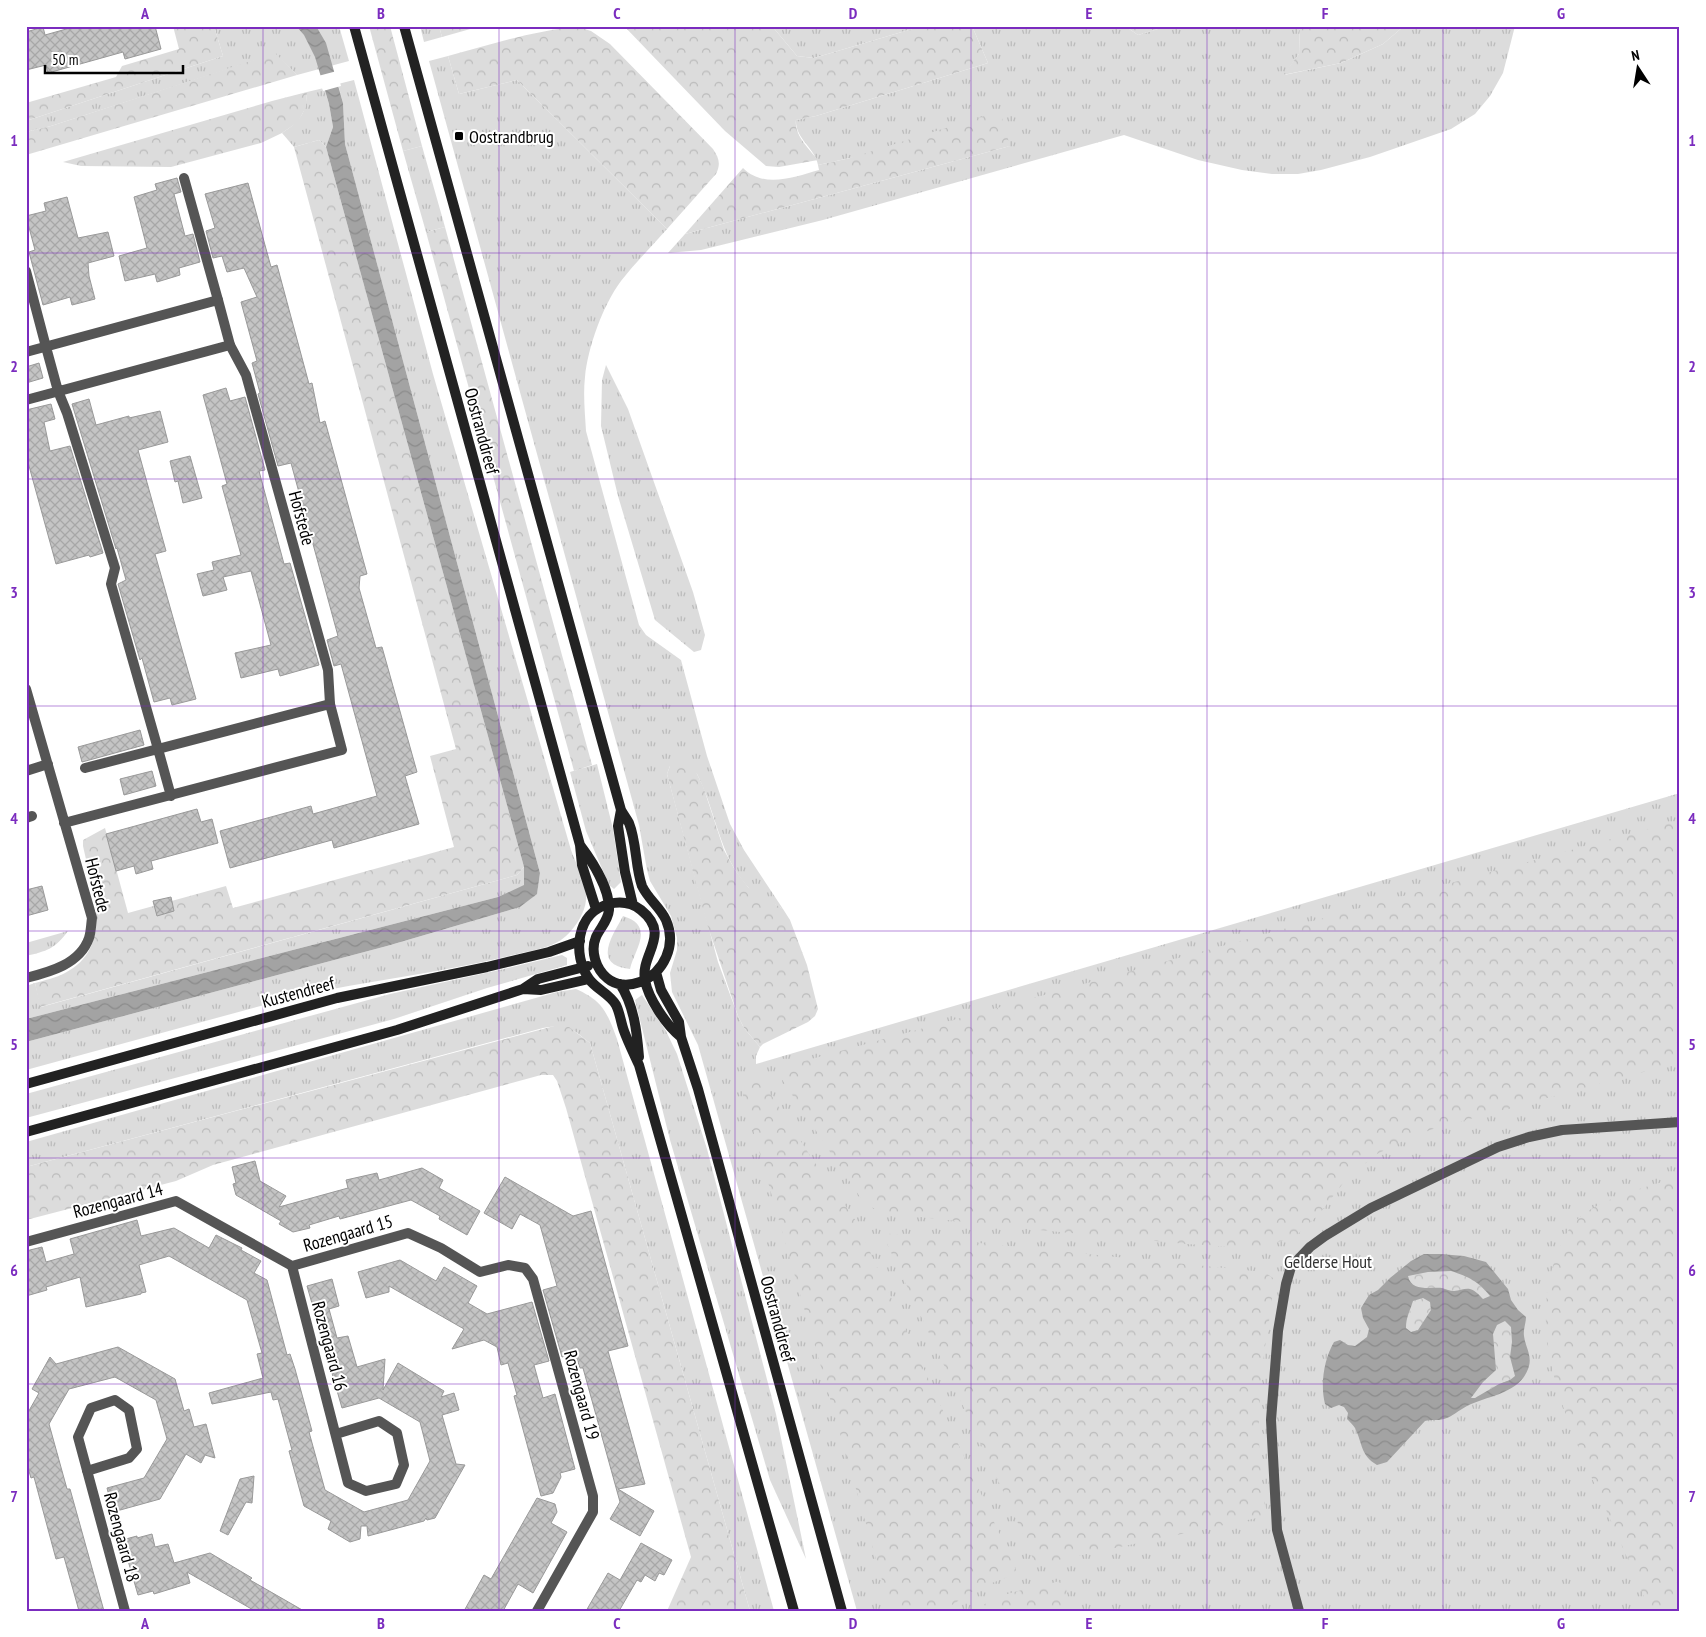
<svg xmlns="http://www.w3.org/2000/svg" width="1706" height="1637" viewBox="0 0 1706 1637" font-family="'PT Sans Narrow',sans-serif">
<defs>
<pattern id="grass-tufts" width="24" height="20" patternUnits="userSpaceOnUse" patternTransform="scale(1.25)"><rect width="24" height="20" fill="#dcdcdc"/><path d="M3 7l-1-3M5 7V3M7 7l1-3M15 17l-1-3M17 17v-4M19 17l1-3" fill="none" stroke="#bbb"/></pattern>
<pattern id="forest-crowns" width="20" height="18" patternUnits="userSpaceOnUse" patternTransform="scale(1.25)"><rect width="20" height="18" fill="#dcdcdc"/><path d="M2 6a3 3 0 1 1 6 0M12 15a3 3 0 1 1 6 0" fill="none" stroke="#bbb"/></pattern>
<pattern id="water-waves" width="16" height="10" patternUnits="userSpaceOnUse" patternTransform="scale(1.25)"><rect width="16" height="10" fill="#a3a3a3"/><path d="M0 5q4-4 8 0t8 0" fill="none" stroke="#8b8b8b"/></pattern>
<pattern id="building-cross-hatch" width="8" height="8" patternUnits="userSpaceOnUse" patternTransform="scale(1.25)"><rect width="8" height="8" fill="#c4c4c4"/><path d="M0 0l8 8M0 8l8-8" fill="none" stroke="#a7a7a7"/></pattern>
</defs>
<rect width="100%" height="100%" fill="#fff"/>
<path fill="url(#grass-tufts)" d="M 214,26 L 339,26 L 349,61 L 297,75 L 275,54 L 51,126 L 26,132 L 26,121 L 223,56 Z
M 420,26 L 439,26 L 442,37 L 424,42 Z
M 772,26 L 922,26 L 814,58 L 797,56 Z
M 972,26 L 1125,26 L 1138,35 L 1168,26 L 1300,26 L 1299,54 L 1284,75 L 1341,63 L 1383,44 L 1404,26 L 1515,26 L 1503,73 L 1490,96 L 1475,114 L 1451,129 L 1370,157 L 1321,170 L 1298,174 L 1272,174 L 1242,170 L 1198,160 L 1124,135 L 823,220 L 701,250 L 668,253 L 685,234 L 1010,146 L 850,158 L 818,165 C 815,148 795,139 796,120 L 816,116 L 988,63 Z
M 448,56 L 459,94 L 517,80 L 667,229 C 652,246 635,263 621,281 C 603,305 588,347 585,377 C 583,395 585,413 586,431 L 639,625 L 646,635 L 681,660 L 707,756 L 730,824 L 744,850 L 783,909 C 773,903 755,895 747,886 C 719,855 716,811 697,774 L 670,766 L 667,774 L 718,962 L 738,1016 L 744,1028 L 760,1047 L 756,1056 L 756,1064 L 1680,793 L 1680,1611 L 857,1611 L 698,1045 L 672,992 L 670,973 L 677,950 L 677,938 L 671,916 L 650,881 L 647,870 L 639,825 L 429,61 Z
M 354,80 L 433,374 L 571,850 C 576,865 588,884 586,900 C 585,913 575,928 566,936 C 552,949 527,951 509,956 C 439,973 367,981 297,996 L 26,1070 L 26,1042 L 387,946 L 520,907 L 537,893 L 540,873 L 345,144 L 343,103 L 338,84 Z
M 324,88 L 329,104 L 333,127 L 326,147 L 319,140 L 294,147 L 282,133 C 300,121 306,114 307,92 Z
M 422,146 L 445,227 L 426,232 L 403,151 Z
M 606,365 L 628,409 L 693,592 L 705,635 L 701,650 L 694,652 L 655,620 L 618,496 L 601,426 L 602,380 Z
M 597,764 L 613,829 L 621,882 L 614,889 L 609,885 L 586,831 L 570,772 Z
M 524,867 L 524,886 L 498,897 L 26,1019 L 26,986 L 35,983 L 41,1007 L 517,875 Z
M 623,916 C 656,926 634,950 630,969 C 591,965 613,935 623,916 Z
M 68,931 C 55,949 47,951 26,956 L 26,943 Z
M 562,955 L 567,958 L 567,965 L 487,988 L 394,1019 L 26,1118 L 26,1094 L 390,994 L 495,971 Z
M 576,989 C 603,1001 607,1012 617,1039 L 774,1611 L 750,1611 L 590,1043 C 571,1028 568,1023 543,1028 L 26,1167 L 26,1142 L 557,992 Z
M 642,995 L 666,1031 L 677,1054 L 707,1149 L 776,1414 L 806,1559 L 770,1480 L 670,1140 L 635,1000 Z"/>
<path fill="url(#forest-crowns)" d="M 173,26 L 214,26 L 223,56 L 26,121 L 26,103 L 116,77 L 122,66 L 179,49 Z
M 369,26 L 390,26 L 422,146 L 403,151 Z
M 439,26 L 481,26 L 442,37 Z
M 624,26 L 772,26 L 797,56 L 814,58 L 922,26 L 972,26 L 988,63 L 816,116 L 796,120 C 794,135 809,149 818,160 L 779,167 L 766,166 L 725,131 Z
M 1125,26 L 1168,26 L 1138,35 Z
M 1300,26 L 1404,26 L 1383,44 L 1341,63 L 1283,75 L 1299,54 Z
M 578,27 L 591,31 L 610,44 L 713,149 C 719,158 721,164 716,174 L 667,229 L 517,80 L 459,94 L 448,56 C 490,45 534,30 578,27 Z
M 275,53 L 297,75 L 26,155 L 26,132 L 51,126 Z
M 307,92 L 306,107 L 298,122 L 282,133 L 261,143 L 171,167 L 81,166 L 63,162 L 272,101 Z
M 1000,111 L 1010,146 L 685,234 L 743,168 C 764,189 794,177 819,170 L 818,165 L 850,158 Z
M 319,140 L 326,147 L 524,867 L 517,875 L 40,1007 L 35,983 C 45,980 56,978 65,973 C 115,947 92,889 83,846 L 83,840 L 105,828 L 128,913 L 226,886 L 233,908 L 454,847 L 430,756 L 456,749 L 294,147 Z
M 445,227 L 592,765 L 574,771 L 426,232 Z
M 679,764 L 688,766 L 697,774 L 703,786 L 724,850 L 735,870 L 748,887 L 783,909 L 790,920 L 807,965 L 818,1009 L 815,1016 L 808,1022 L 763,1044 L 760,1047 L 744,1028 L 738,1016 L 707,924 L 667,774 L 670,766 Z
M 1680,820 L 1680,1062 L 1433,1129 L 1407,1139 L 1377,1154 L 1348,1177 L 1320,1213 L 1297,1235 L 1285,1240 L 1258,1247 L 1234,1247 L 1187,1244 L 1018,1228 L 885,1213 L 873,1208 L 860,1197 L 775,1069 Z
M 558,1025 L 569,1027 L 590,1043 L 750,1611 L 667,1611 L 691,1557 L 566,1108 L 557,1081 L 553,1075 L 541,1075 L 213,1165 L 176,1181 L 26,1220 L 26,1167 Z
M 759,1076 L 811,1157 L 856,1221 L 1016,1570 L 1013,1575 L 976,1589 L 943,1611 L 891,1611 L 739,1081 Z
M 1680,1177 L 1680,1611 L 1650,1611 C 1635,1575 1619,1539 1603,1503 C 1571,1430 1525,1338 1556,1257 C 1562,1241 1568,1227 1581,1216 C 1603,1198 1652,1185 1680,1177 Z
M 882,1233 L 1264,1272 L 1273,1278 C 1273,1307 1266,1334 1263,1363 C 1257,1412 1257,1464 1267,1513 L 1257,1518 L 1039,1564 L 1033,1559 L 1017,1521 Z
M 1451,1271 C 1470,1277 1477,1281 1491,1296 L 1483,1299 C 1478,1295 1474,1289 1467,1289 C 1463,1288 1459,1291 1456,1291 C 1450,1292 1446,1289 1440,1288 C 1428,1288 1411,1291 1408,1276 L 1428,1272 Z
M 1423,1298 L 1430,1301 L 1431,1310 L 1418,1330 L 1411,1332 L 1406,1328 C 1406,1317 1410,1312 1413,1301 Z
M 1505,1321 C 1516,1332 1510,1342 1511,1356 C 1511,1362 1514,1369 1515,1376 L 1510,1380 L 1499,1384 L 1474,1398 L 1470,1398 L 1483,1382 L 1495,1370 L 1493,1334 L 1497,1325 Z
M 1064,1580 L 1071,1611 L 976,1611 L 991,1599 L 1014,1592 Z"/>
<path fill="url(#water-waves)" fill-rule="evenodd" d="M 296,26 L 316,26 L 326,43 L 343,103 L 345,144 L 540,873 L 537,894 L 520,907 L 387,946 L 26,1042 L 26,1019 L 498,897 L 524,885 L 524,867 L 326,147 L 333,127 L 329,104 L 315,57 L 304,35 Z
M 1424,1254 L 1440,1254 L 1464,1256 L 1486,1262 L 1508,1289 L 1511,1300 L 1518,1310 L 1526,1317 C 1526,1323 1523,1330 1524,1336 C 1525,1346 1532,1355 1529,1366 C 1521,1394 1488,1395 1467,1406 C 1459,1410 1452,1417 1444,1419 C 1437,1421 1431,1419 1425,1421 L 1387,1462 L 1377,1465 C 1360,1455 1363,1444 1355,1428 C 1353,1425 1350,1422 1347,1419 L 1348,1413 L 1344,1407 L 1339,1405 L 1331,1408 L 1325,1404 C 1320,1384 1324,1359 1334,1342 L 1340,1340 L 1348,1345 L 1355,1346 L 1367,1337 L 1369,1329 L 1363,1318 L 1361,1308 L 1369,1295 L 1378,1290 L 1390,1278 L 1411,1261 ZM 1451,1271 C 1469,1277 1478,1281 1490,1296 L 1483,1299 C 1479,1295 1476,1291 1470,1289 C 1464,1288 1460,1291 1454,1291 C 1450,1291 1446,1289 1442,1288 C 1430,1287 1411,1292 1408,1276 L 1428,1272 ZM 1423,1298 L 1430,1302 L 1431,1310 L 1418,1330 L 1411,1332 L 1406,1328 C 1406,1317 1410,1311 1413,1301 ZM 1505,1321 L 1511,1327 L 1512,1342 L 1510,1357 L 1515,1376 L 1510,1380 L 1499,1384 L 1475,1398 L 1471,1398 L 1483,1382 L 1496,1370 L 1493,1334 L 1497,1325 Z"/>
<path fill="#fff" d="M 337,71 L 341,86 L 323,91 L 318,76 Z"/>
<path fill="url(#building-cross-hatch)" stroke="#999" d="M 77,26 L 155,26 L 161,49 L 125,59 L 123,52 L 48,73 L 46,65 L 26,70 L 26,32 L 43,27 L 45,35 Z
M 177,178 L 181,192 L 174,194 L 185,236 L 193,234 L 200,262 L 179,268 L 180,275 L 157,282 L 155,274 L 125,281 L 119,256 L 147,248 L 134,197 L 157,190 L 155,184 Z
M 248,183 L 271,267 L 277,265 L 309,384 L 312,383 L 320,423 L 325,421 L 367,574 L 360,576 L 359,588 L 376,648 L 382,647 L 417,772 L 405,776 L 419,824 L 334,848 L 332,840 L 230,868 L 220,831 L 311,806 L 313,814 L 377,796 L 341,664 L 334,666 L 327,640 L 338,636 L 291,463 L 278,466 L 258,394 L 260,393 L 252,363 L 257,361 L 241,302 L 257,297 L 244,268 L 227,272 L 222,256 L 213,258 L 206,231 L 215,228 L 205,194 Z
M 67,197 L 78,238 L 108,232 L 114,256 L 88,263 L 89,276 L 95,299 L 72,305 L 70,297 L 43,305 L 29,252 L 35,250 L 26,216 L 46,211 L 44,203 Z
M 39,363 L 43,378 L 26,383 L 26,367 Z
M 226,388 L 230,401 L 245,397 L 265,470 L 259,471 L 284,564 L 290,563 L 319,665 L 280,676 L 278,669 L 241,678 L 235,653 L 271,645 L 251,571 L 223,577 L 227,590 L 203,596 L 197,574 L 214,570 L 212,562 L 241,555 L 222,486 L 227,484 L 203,395 Z
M 89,399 L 96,425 L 129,416 L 129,418 L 160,411 L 168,442 L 138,450 L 166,551 L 155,554 L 196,699 L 172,705 L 170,698 L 154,702 L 142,658 L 140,660 L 118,584 L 126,580 L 117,548 L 116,549 L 72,404 Z
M 51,404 L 55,419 L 44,422 L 50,451 L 70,446 L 103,553 L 90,557 L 89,555 L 56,564 L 26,455 L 26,410 Z
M 190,456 L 202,498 L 183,503 L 178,481 L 175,482 L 170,461 Z
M 140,730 L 144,745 L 82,762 L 78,747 Z
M 152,771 L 156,786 L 124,795 L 120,779 Z
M 197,809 L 201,822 L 212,819 L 218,843 L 151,861 L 153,869 L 136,874 L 134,866 L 116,871 L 106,834 Z
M 42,886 L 48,910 L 26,916 L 26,890 Z
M 171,897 L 174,911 L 157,916 L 153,901 Z
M 255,1161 L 260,1181 L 286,1196 L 279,1207 L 348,1188 L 346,1180 L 377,1173 L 379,1180 L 422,1168 L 443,1180 L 439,1188 L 480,1211 L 467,1235 L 439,1219 L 440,1216 L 411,1200 L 340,1219 L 339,1216 L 309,1225 L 310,1228 L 293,1232 L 279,1224 L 281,1221 L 236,1195 L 233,1184 L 236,1183 L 232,1167 Z
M 505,1177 L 573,1216 L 591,1211 L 628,1346 L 608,1351 L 645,1484 L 618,1489 L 654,1511 L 640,1536 L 610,1519 L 620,1502 L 583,1368 L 580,1368 L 575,1353 L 562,1357 L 543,1290 L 557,1286 L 540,1225 L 520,1214 L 512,1229 L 484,1213 Z
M 137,1220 L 141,1236 L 174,1228 L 209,1248 L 216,1235 L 242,1248 L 241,1250 L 261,1261 L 254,1273 L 267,1280 L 287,1355 L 290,1354 L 295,1369 L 312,1431 L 309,1432 L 325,1490 L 364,1512 L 408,1500 L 430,1461 L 420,1422 L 379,1398 L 342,1408 L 307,1286 L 332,1279 L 339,1306 L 329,1309 L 337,1338 L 348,1336 L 357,1367 L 385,1359 L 383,1390 L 398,1363 L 444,1391 L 441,1397 L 454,1393 L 459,1410 L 442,1415 L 456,1464 L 465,1465 L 435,1518 L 427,1520 L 426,1518 L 424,1521 L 368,1536 L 367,1526 L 361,1526 L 360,1539 L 350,1542 L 328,1529 L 331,1521 L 304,1506 L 289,1451 L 292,1450 L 278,1399 L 273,1400 L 271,1392 L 212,1404 L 209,1393 L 263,1378 L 257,1354 L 262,1353 L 247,1300 L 169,1256 L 139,1265 L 146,1292 L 141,1293 L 141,1294 L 86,1307 L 80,1277 L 46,1287 L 47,1290 L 26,1296 L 26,1251 L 42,1247 L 46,1262 L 74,1254 L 70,1239 Z
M 400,1260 L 436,1281 L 444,1267 L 477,1286 L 468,1303 L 487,1314 L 532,1302 L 549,1361 L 534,1365 L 543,1398 L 555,1394 L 575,1469 L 560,1473 L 561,1477 L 553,1493 L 541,1496 L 514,1396 L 517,1395 L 508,1363 L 501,1365 L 497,1347 L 484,1340 L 452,1349 L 464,1329 L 389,1286 L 389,1292 L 366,1298 L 358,1272 Z
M 118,1347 L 175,1379 L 184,1411 L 189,1409 L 194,1427 L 206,1424 L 215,1458 L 205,1455 L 201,1463 L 186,1454 L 160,1499 L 113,1512 L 107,1488 L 144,1478 L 167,1439 L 156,1400 L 115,1377 L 69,1389 L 49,1424 L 67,1489 L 70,1489 L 104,1611 L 79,1611 L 64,1557 L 56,1559 L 34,1477 L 31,1478 L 26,1461 L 26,1416 L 39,1393 L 32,1389 L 50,1357 L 56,1364 Z
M 254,1476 L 252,1503 L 246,1502 L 228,1535 L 220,1531 L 240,1479 Z
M 537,1498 L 555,1504 L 557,1512 L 551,1523 L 567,1532 L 533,1593 L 518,1584 L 503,1611 L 464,1611 L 484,1575 L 491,1579 Z
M 152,1534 L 155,1547 L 168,1544 L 174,1563 L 210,1553 L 252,1578 L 250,1580 L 304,1611 L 255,1611 L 187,1572 L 190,1583 L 154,1594 L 153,1591 L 138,1595 L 122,1540 L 137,1536 L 137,1538 Z
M 641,1543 L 672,1560 L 664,1575 L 659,1573 L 655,1581 L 645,1575 L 641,1582 L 637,1580 L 619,1611 L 586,1611 L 608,1573 L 620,1580 Z"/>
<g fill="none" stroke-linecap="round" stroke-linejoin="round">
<path stroke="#555" stroke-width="10" d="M 184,178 L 218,300
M 26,271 L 46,347
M 230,345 L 246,375 L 328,670 L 330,704
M 58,391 L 67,413 L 115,568 L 111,584 L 158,749"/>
<path stroke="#555" stroke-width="10" d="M 46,347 L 58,391
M 26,352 L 218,300 L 230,345 L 26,400
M 26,689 L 92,918 C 91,925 91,932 89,938 C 80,964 50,972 26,978
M 158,749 L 171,796
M 26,771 L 48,764
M 26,818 L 32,816
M 64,823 L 342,750 L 330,704 L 85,768
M 26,1242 L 176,1201 L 292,1266
M 292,1266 L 408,1233 L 441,1248 L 480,1272 L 508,1265 L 525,1268 L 533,1279 L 593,1496 L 593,1512 L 537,1611
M 292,1266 L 348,1483 L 366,1491 L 396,1484 L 404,1465 L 397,1433 L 379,1421 L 336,1434
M 87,1471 L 129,1458 L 137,1449 L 129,1410 L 115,1400 L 91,1408 L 78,1437 L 125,1611
M 1299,1611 L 1277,1530 L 1271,1420 L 1278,1331 L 1286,1284 L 1291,1267 L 1310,1247 L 1325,1236 L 1371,1208 L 1498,1147 L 1529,1137 L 1562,1130 L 1680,1122"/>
<path stroke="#222" stroke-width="10" d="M 354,26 L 580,845 L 582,865 L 596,909
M 404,26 L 621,810 C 623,814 627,819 629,823 C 637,843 635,866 642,886 C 648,899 660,907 666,920 C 677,945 664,973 640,982 C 629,986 616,986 607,978 C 596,969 590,951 596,937 C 600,928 608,921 609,910 C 610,889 592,861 580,845
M 621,810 L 618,826 L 625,872 L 633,905
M 656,972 L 661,990 L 679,1022 L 681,1037 L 698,1089 L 842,1611
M 620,984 C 634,1005 637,1032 639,1057
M 523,989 L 541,990 L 589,979
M 681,1037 C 666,1025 648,998 645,980 C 640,954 672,935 641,910 C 632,903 621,901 609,904 C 576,912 572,955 589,979 C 596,989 610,994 616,1005 C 620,1013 621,1023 624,1031 C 628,1042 634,1054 639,1065 L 794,1611
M 26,1084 L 337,998 L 487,967 L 549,952 L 580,941
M 26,1132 L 397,1030 L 523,989 L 538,979 L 588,966"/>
</g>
<path fill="none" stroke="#7b2cbf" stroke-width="1" stroke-opacity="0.55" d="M 263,26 L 263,1611M 499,26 L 499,1611M 735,26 L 735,1611M 971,26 L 971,1611M 1207,26 L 1207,1611M 1443,26 L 1443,1611M 26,253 L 1680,253M 26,479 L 1680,479M 26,706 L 1680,706M 26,931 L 1680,931M 26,1158 L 1680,1158M 26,1384 L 1680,1384"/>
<rect fill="#000" stroke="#fff" stroke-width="2" x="454" y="131" width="10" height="10" rx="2.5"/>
<g text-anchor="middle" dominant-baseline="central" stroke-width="4" stroke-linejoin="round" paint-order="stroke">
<g font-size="18" fill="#000" stroke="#fff" text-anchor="start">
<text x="469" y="136">Oostrandbrug</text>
</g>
<g font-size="18" fill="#000" stroke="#fff">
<text transform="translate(482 431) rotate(75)">Oostranddreef</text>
<text transform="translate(302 518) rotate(75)">Hofstede</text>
<text transform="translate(98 885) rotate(76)">Hofstede</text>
<text transform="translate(298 992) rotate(-15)">Kustendreef</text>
<text transform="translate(118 1200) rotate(-15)">Rozengaard 14</text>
<text transform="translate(348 1233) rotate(-16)">Rozengaard 15</text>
<text transform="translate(778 1319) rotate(75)">Oostranddreef</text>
<text transform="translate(330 1346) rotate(75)">Rozengaard 16</text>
<text transform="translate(582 1395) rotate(75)">Rozengaard 19</text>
<text transform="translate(122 1537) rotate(75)">Rozengaard 18</text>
</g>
<g font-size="18" fill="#333" stroke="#fff">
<text x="1328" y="1261">Gelderse Hout</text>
</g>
</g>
<rect width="1706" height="1637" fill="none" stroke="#ffffff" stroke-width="55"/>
<g transform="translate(1638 68) rotate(348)" stroke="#ffffff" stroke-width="4" paint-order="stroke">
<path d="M0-4L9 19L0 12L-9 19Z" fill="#000000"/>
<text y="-8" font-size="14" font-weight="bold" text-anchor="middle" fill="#000000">N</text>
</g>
<path d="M45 65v8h138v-8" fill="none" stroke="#000000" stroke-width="2.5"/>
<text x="52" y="65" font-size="15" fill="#000000" stroke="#ffffff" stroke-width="4" paint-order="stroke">50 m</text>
<rect x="28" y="28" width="1650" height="1582" fill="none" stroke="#7b2cbf" stroke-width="2"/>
<g font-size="16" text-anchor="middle" font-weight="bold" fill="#7b2cbf">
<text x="145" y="19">A</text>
<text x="381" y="19">B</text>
<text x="617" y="19">C</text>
<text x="853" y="19">D</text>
<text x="1089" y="19">E</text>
<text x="1325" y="19">F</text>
<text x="1561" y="19">G</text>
<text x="14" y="146">1</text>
<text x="1692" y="146">1</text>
<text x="14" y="372">2</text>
<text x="1692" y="372">2</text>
<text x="14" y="598">3</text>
<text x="1692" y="598">3</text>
<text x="14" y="824">4</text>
<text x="1692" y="824">4</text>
<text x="14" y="1050">5</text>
<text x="1692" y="1050">5</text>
<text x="14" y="1276">6</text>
<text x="1692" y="1276">6</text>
<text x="14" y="1502">7</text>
<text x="1692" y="1502">7</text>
<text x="145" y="1629">A</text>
<text x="381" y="1629">B</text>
<text x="617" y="1629">C</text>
<text x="853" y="1629">D</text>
<text x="1089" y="1629">E</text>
<text x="1325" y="1629">F</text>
<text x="1561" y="1629">G</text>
</g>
</svg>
